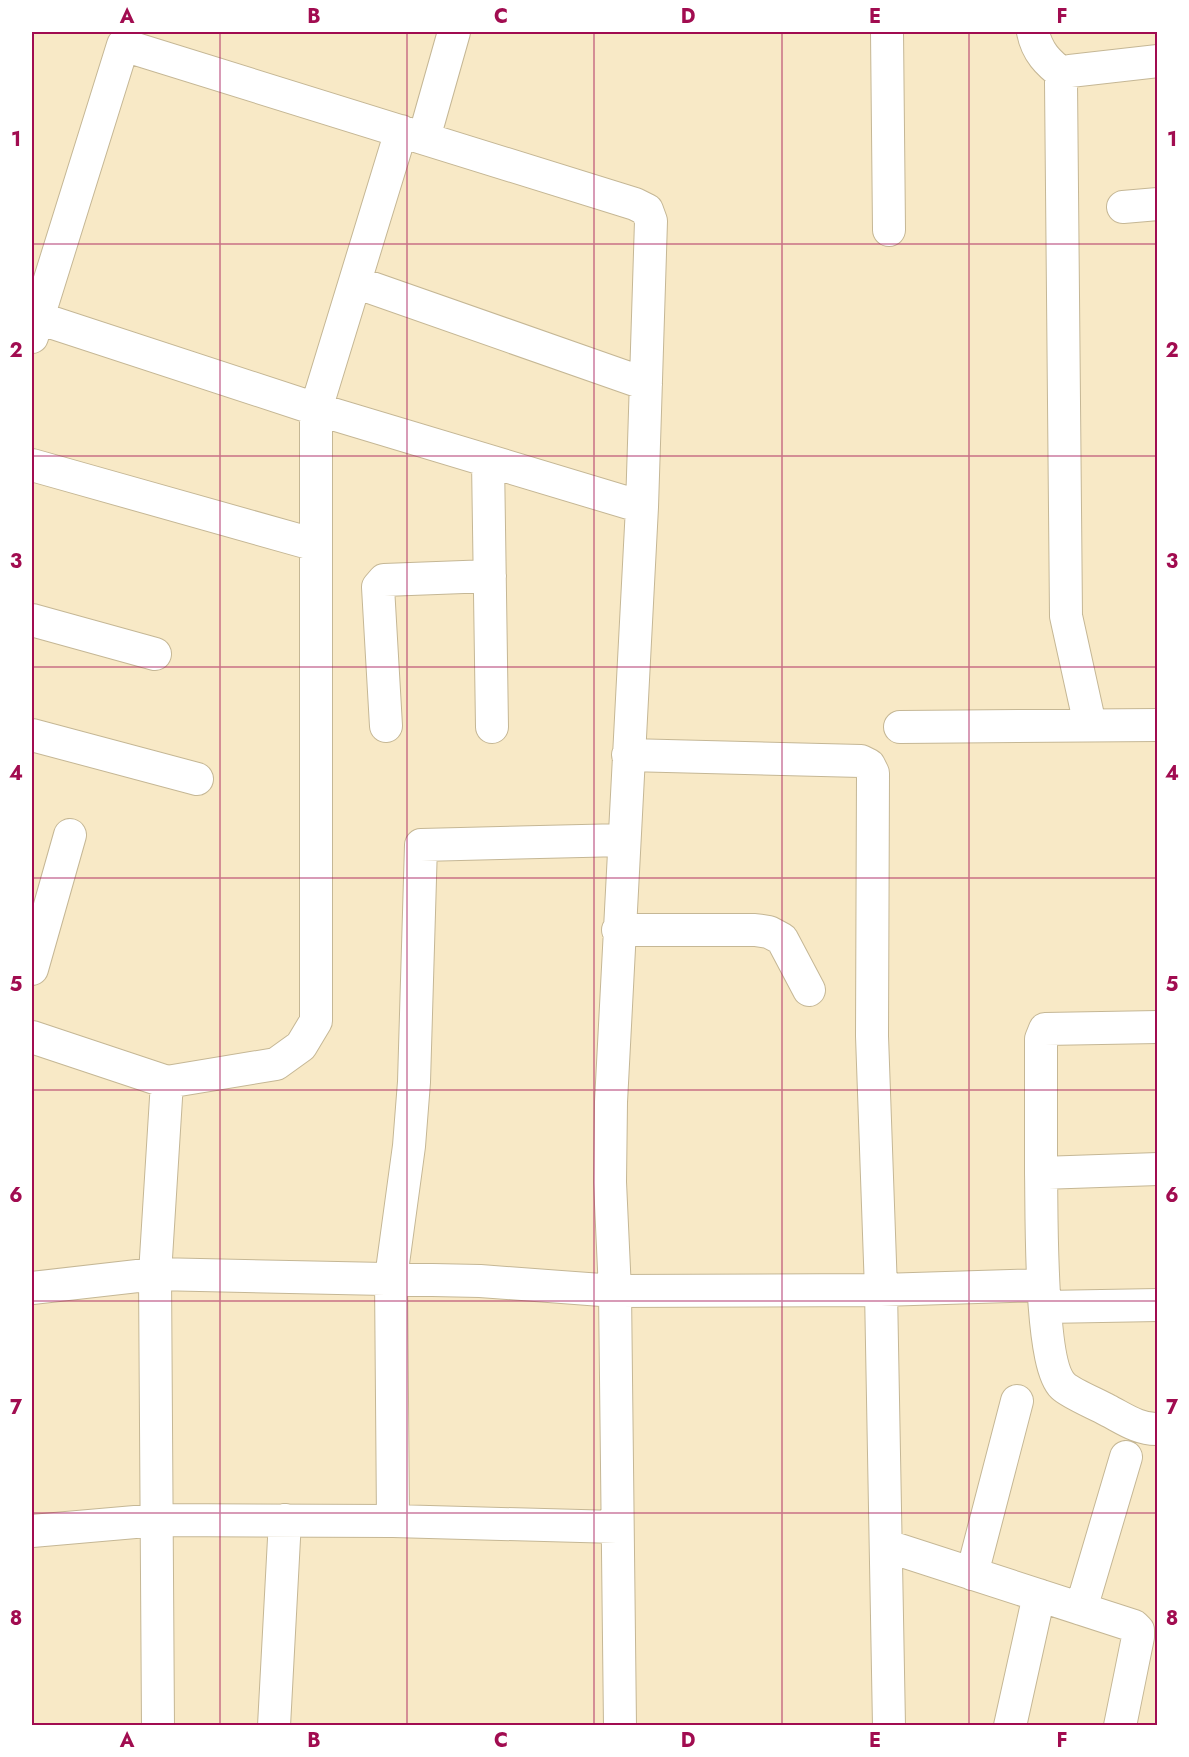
<svg xmlns="http://www.w3.org/2000/svg" width="1189" height="1757" viewBox="0 0 1189 1757" font-family="Jost,sans-serif">
<rect width="100%" height="100%" fill="#f8e9c6"/>
<g fill="none" stroke-linecap="round" stroke-linejoin="round">
<g stroke="#c5b795" stroke-width="34">
<path id="minor" d="M 887,32 L 889,230
M 1033,32 C 1037,52 1048,63 1064,75
M 424,138 L 454,32
M 1123,207 L 1158,204
M 355,282 L 646,384
M 32,316 L 316,409 L 642,507
M 32,337 L 123,45 L 635,204 L 647,210 L 651,221 L 642,507 L 611,1102 L 610,1182 L 615,1291 L 480,1281 L 155,1274 L 32,1288
M 488,461 L 492,727
M 32,465 L 316,545
M 32,620 L 155,654
M 1090,725 L 1066,616 L 1061,82 L 1064,75 L 1070,71 L 1158,61
M 386,726 L 378,587 L 384,580 L 490,576
M 900,727 L 1158,725
M 32,735 L 197,779
M 628,755 L 861,761 L 869,765 L 873,773 L 872,1036 L 881,1290 L 889,1726
M 618,930 L 755,930 L 769,932 L 782,939 L 809,990
M 32,969 L 70,835
M 32,1037 L 167,1082 L 276,1064 L 301,1046 L 316,1021 L 316,409 L 401,131
M 1158,1169 L 1041,1173 C 1042,1212 1039,1363 1063,1386 C 1070,1393 1096,1404 1107,1410 C 1123,1418 1139,1430 1158,1429
M 1041,1173 L 1041,1039 L 1045,1029 L 1158,1027
M 1045,1307 L 1158,1305
M 393,1521 L 391,1278 L 409,1146 L 414,1082 L 421,845 L 624,840
M 32,1531 L 158,1520 L 393,1521 L 617,1527
M 887,1546 L 1134,1626 L 1138,1630 L 1138,1637 L 1120,1726
M 972,1574 L 1017,1401
M 1081,1609 L 1126,1457
M 158,1726 L 155,1274 L 167,1082
M 274,1726 L 285,1520
M 620,1726 L 615,1291 L 881,1290 L 1043,1285
M 1010,1726 L 1039,1595"/>
</g>
<use href="#minor" stroke="#fff" stroke-width="32"/>
</g>
<path fill="none" stroke="#a10c50" stroke-width="1.5" stroke-opacity="0.55" d="M 220,32 L 220,1726M 407,32 L 407,1726M 594,32 L 594,1726M 782,32 L 782,1726M 969,32 L 969,1726M 32,244 L 1158,244M 32,456 L 1158,456M 32,667 L 1158,667M 32,878 L 1158,878M 32,1090 L 1158,1090M 32,1301 L 1158,1301M 32,1513 L 1158,1513"/>
<rect width="1189" height="1757" fill="none" stroke="#ffffff" stroke-width="66"/>
<rect x="33" y="33" width="1123" height="1691" fill="none" stroke="#a10c50" stroke-width="2"/>
<g font-size="20" text-anchor="middle" font-weight="bold" fill="#a10c50">
<text x="127" y="23">A</text>
<text x="314" y="23">B</text>
<text x="501" y="23">C</text>
<text x="688" y="23">D</text>
<text x="875" y="23">E</text>
<text x="1062" y="23">F</text>
<text x="16" y="146">1</text>
<text x="1172" y="146">1</text>
<text x="16" y="357">2</text>
<text x="1172" y="357">2</text>
<text x="16" y="568">3</text>
<text x="1172" y="568">3</text>
<text x="16" y="780">4</text>
<text x="1172" y="780">4</text>
<text x="16" y="991">5</text>
<text x="1172" y="991">5</text>
<text x="16" y="1202">6</text>
<text x="1172" y="1202">6</text>
<text x="16" y="1414">7</text>
<text x="1172" y="1414">7</text>
<text x="16" y="1625">8</text>
<text x="1172" y="1625">8</text>
<text x="127" y="1747">A</text>
<text x="314" y="1747">B</text>
<text x="501" y="1747">C</text>
<text x="688" y="1747">D</text>
<text x="875" y="1747">E</text>
<text x="1062" y="1747">F</text>
</g>
</svg>
